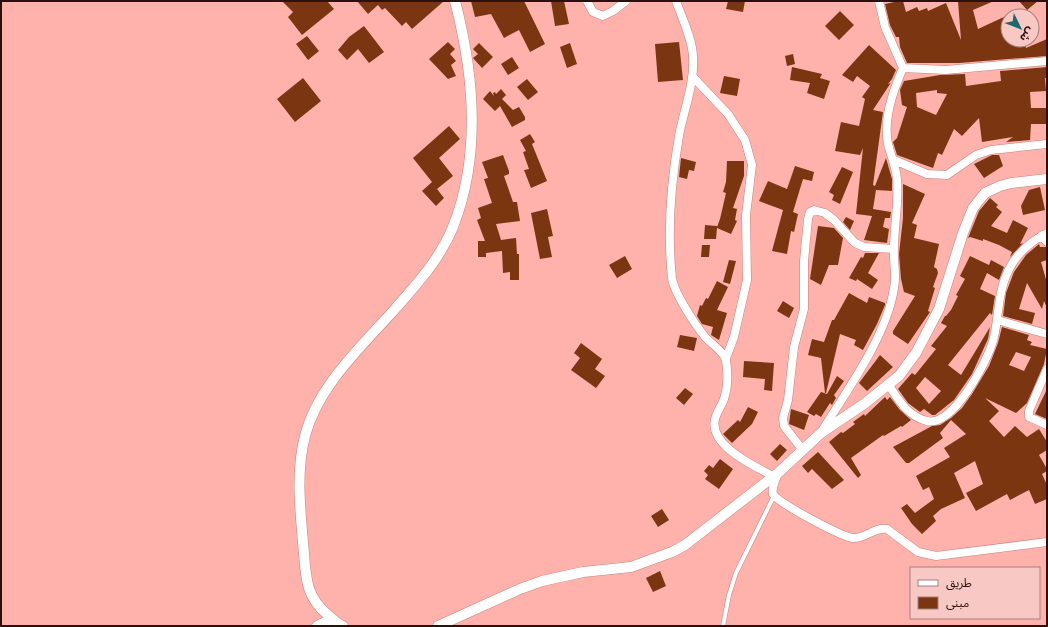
<svg xmlns="http://www.w3.org/2000/svg" width="1048" height="627" viewBox="0 0 1048 627" font-family="Inter,'Noto Sans Arabic',sans-serif">
<rect width="100%" height="100%" fill="#ffb2ab"/>
<path fill="#7b3510" fill-rule="evenodd" d="M 282,1 L 327,1 L 334,9 L 302,35 L 288,17 L 293,12 Z
M 357,1 L 444,1 L 412,29 L 406,22 L 402,26 L 385,8 L 382,10 L 378,5 L 368,14 Z
M 471,1 L 524,1 L 545,44 L 530,52 L 519,30 L 504,38 L 491,14 L 475,17 Z
M 551,1 L 564,1 L 569,24 L 555,26 Z
M 728,1 L 745,1 L 743,12 L 726,9 Z
M 899,1 L 903,1 L 906,12 L 917,7 L 919,11 L 927,8 L 928,11 L 946,3 L 961,40 L 958,1 L 994,1 L 973,10 L 978,29 L 1006,16 L 1008,22 L 1008,40 L 1024,40 L 1026,48 L 1047,39 L 1047,56 L 959,63 L 907,63 L 900,47 L 899,37 L 896,37 L 890,25 L 885,4 Z
M 1019,1 L 1038,1 L 1027,10 Z
M 840,11 L 854,25 L 839,40 L 825,26 Z
M 364,26 L 384,52 L 369,63 L 358,49 L 347,60 L 338,50 L 349,37 Z
M 307,36 L 319,51 L 308,60 L 296,44 Z
M 448,42 L 455,49 L 450,54 L 456,61 L 451,65 L 456,76 L 448,79 L 429,59 Z
M 679,42 L 683,80 L 658,82 L 655,44 Z
M 479,43 L 493,57 L 482,68 L 473,58 L 478,54 L 473,49 Z
M 570,43 L 577,64 L 567,68 L 560,47 Z
M 869,45 L 896,70 L 892,79 L 888,84 L 891,83 L 890,84 L 873,110 L 883,112 L 873,185 L 875,186 L 886,158 L 892,179 L 892,191 L 876,190 L 873,209 L 891,212 L 890,218 L 885,218 L 883,227 L 889,229 L 887,243 L 864,240 L 872,216 L 856,214 L 863,148 L 860,155 L 835,151 L 841,122 L 859,126 L 865,99 L 862,97 L 870,86 L 857,76 L 853,82 L 842,75 Z
M 793,54 L 795,64 L 787,66 L 785,56 Z
M 512,57 L 519,68 L 508,75 L 501,64 Z
M 792,67 L 822,74 L 820,78 L 830,81 L 824,99 L 807,93 L 810,83 L 790,80 Z
M 1047,67 L 1047,78 L 1045,78 L 1046,91 L 1030,92 L 1031,108 L 1047,108 L 1047,124 L 1031,124 L 1030,140 L 1006,142 L 1013,137 L 982,142 L 979,118 L 962,136 L 954,129 L 942,155 L 938,153 L 933,168 L 897,155 L 893,142 L 897,138 L 907,107 L 902,105 L 900,90 L 904,81 L 940,75 L 965,74 L 966,86 L 1001,81 L 1000,71 ZM 937,90 L 937,93 L 947,94 L 936,115 L 917,107 L 916,93 Z
M 724,76 L 740,79 L 737,96 L 720,93 Z
M 303,78 L 321,101 L 295,122 L 277,99 Z
M 527,79 L 538,92 L 528,100 L 517,87 Z
M 501,89 L 506,95 L 502,99 L 513,110 L 519,107 L 525,117 L 525,120 L 512,127 L 500,106 L 495,111 L 483,99 L 490,91 L 494,96 L 493,93 L 495,92 L 496,94 Z
M 449,126 L 460,139 L 439,158 L 453,176 L 437,189 L 444,198 L 436,206 L 422,191 L 432,182 L 413,158 Z
M 530,134 L 535,142 L 532,144 L 547,181 L 531,188 L 524,170 L 529,169 L 523,152 L 526,151 L 520,140 Z
M 503,155 L 509,171 L 509,174 L 504,176 L 513,202 L 517,202 L 520,221 L 496,224 L 501,240 L 516,238 L 517,254 L 519,254 L 519,280 L 510,280 L 510,272 L 503,273 L 502,251 L 486,253 L 486,257 L 478,257 L 478,241 L 485,241 L 477,220 L 481,218 L 478,208 L 492,203 L 484,179 L 488,178 L 482,162 Z
M 992,155 L 999,155 L 1003,166 L 984,178 L 974,164 Z
M 681,158 L 696,162 L 694,171 L 689,170 L 687,179 L 679,177 Z
M 727,161 L 744,161 L 744,176 L 733,208 L 737,209 L 735,220 L 737,221 L 731,234 L 717,228 L 716,239 L 704,239 L 705,225 L 717,226 L 717,227 L 720,219 L 726,193 L 723,192 L 726,182 Z
M 795,166 L 814,172 L 812,181 L 803,179 L 793,212 L 798,214 L 794,232 L 791,231 L 787,254 L 772,251 L 783,210 L 759,201 L 768,181 L 787,189 Z
M 842,167 L 853,172 L 840,204 L 832,200 L 834,195 L 829,192 Z
M 903,184 L 925,194 L 912,223 L 917,225 L 914,238 L 939,244 L 934,267 L 937,269 L 938,273 L 933,287 L 935,288 L 928,311 L 930,312 L 908,344 L 893,334 L 893,331 L 915,296 L 904,292 L 901,279 L 899,254 L 903,218 Z
M 1040,187 L 1045,210 L 1023,215 L 1021,206 L 1029,190 Z
M 990,198 L 998,205 L 996,207 L 1002,212 L 991,226 L 1007,233 L 1013,220 L 1028,228 L 1020,244 L 1023,243 L 1010,257 L 1012,252 L 999,245 L 983,239 L 983,241 L 970,237 L 968,238 L 979,211 Z
M 547,209 L 553,236 L 548,237 L 552,257 L 540,259 L 531,213 Z
M 846,217 L 854,221 L 850,230 L 843,222 Z
M 818,226 L 834,228 L 843,238 L 838,265 L 829,265 L 821,285 L 810,279 Z
M 1039,244 L 1040,247 L 1046,247 L 1047,250 L 1047,260 L 1041,262 L 1047,283 L 1047,308 L 1044,301 L 1042,309 L 1027,283 L 1019,309 L 1035,313 L 1032,324 L 1003,316 L 1006,293 L 1014,272 L 1026,255 Z
M 702,245 L 710,245 L 709,257 L 701,257 Z
M 865,253 L 879,253 L 868,273 L 878,280 L 872,289 L 857,279 L 856,281 L 849,278 L 861,257 L 863,258 Z
M 625,256 L 632,269 L 617,278 L 609,265 Z
M 970,256 L 989,265 L 991,260 L 1004,267 L 999,280 L 987,273 L 980,289 L 995,296 L 992,315 L 990,313 L 948,365 L 961,375 L 990,327 L 988,339 L 972,374 L 954,400 L 935,415 L 932,415 L 924,409 L 920,412 L 908,403 L 898,389 L 912,373 L 915,375 L 936,349 L 931,346 L 947,326 L 941,323 L 945,316 L 946,316 L 951,310 L 958,296 L 956,295 L 965,279 L 960,276 ZM 925,377 L 941,391 L 929,404 L 916,388 Z
M 729,260 L 736,261 L 730,284 L 723,282 Z
M 717,281 L 728,287 L 717,310 L 727,313 L 719,340 L 711,335 L 713,327 L 702,324 L 697,316 L 700,305 L 702,306 L 706,298 L 708,299 Z
M 849,293 L 867,303 L 869,297 L 885,303 L 885,305 L 877,324 L 863,350 L 854,345 L 856,340 L 840,334 L 826,393 L 825,393 L 821,358 L 808,355 L 812,339 L 824,342 L 832,320 L 834,320 Z
M 783,301 L 794,308 L 789,318 L 777,311 Z
M 1002,327 L 1029,335 L 1027,340 L 1032,342 L 1030,345 L 1047,349 L 1044,364 L 1027,403 L 1016,413 L 985,398 L 999,411 L 989,421 L 1004,437 L 1015,426 L 1027,437 L 1039,429 L 1047,442 L 1047,450 L 1039,455 L 1047,469 L 1047,471 L 1042,474 L 1047,485 L 1047,499 L 1035,504 L 1029,490 L 1010,500 L 1007,494 L 976,511 L 966,493 L 983,484 L 975,461 L 954,473 L 965,498 L 941,509 L 933,516 L 936,521 L 922,534 L 912,524 L 901,508 L 907,504 L 915,513 L 934,499 L 929,487 L 923,490 L 916,476 L 950,457 L 944,448 L 966,434 L 951,420 L 940,433 L 943,438 L 909,463 L 906,463 L 893,447 L 932,426 L 940,425 L 951,418 L 962,408 L 972,394 L 989,366 L 998,343 ZM 1016,352 L 1031,357 L 1024,371 L 1009,365 Z
M 680,335 L 697,338 L 694,351 L 677,347 Z
M 581,343 L 602,359 L 595,369 L 605,376 L 596,388 L 571,370 L 580,358 L 574,353 Z
M 880,355 L 893,367 L 867,391 L 859,383 Z
M 744,361 L 774,363 L 772,391 L 764,390 L 765,379 L 743,377 Z
M 837,376 L 844,381 L 834,395 L 836,398 L 832,405 L 830,403 L 821,417 L 816,414 L 814,416 L 807,412 L 821,392 L 827,394 Z
M 685,388 L 693,394 L 684,405 L 676,398 Z
M 1047,389 L 1047,419 L 1035,414 Z
M 885,397 L 887,400 L 890,397 L 900,410 L 911,420 L 902,427 L 901,426 L 884,436 L 883,435 L 851,458 L 861,475 L 858,478 L 829,442 L 841,432 L 843,433 L 855,424 L 853,422 L 864,414 L 865,416 Z
M 748,407 L 758,412 L 752,424 L 732,443 L 723,434 L 738,420 L 740,422 Z
M 791,409 L 809,415 L 804,430 L 789,424 Z
M 780,444 L 787,450 L 777,461 L 770,454 Z
M 818,452 L 844,480 L 832,489 L 812,469 L 808,473 L 802,466 Z
M 720,459 L 733,469 L 719,489 L 705,479 L 708,475 L 704,471 L 709,465 L 713,468 Z
M 662,509 L 669,520 L 658,527 L 651,516 Z
M 660,571 L 666,586 L 653,592 L 646,578 Z"/>
<g fill="none" stroke-linecap="round" stroke-linejoin="round">
<g stroke="#c8807a" stroke-width="5">
<path id="service" d="M 723,626 L 729,595 L 736,573 L 774,496"/>
</g>
<g stroke="#c8807a" stroke-width="9">
<path id="minor" d="M 587,1 L 593,12 L 603,16 L 613,11 L 626,1
M 676,1 C 682,18 692,38 693,56 C 695,83 684,109 679,136 C 671,182 667,231 672,278 C 674,293 696,326 706,338 C 712,344 724,352 726,360 C 728,373 728,387 724,399 C 722,405 718,410 716,416 C 705,444 754,466 773,476
M 879,1 L 885,27 L 903,68
M 693,77 L 728,114 L 745,140 L 752,165 L 746,215 L 747,280 L 734,337 L 726,358
M 894,160 L 927,174 L 947,175 L 976,155 L 991,150 L 1047,144
M 1041,236 L 1047,242
M 997,320 L 1047,334
M 1047,369 L 1029,411 L 1029,417 L 1047,425
M 888,384 C 899,400 907,416 927,421 C 953,427 987,362 993,341 C 999,320 997,296 1006,276 C 1013,257 1029,242 1047,233
M 822,431 C 847,390 887,336 894,288 C 897,275 893,262 894,249 C 894,226 899,203 897,179 C 896,167 891,156 888,144 C 883,119 893,91 903,68 L 946,70 L 1047,61
M 802,449 L 784,426 L 783,418 L 788,400 L 794,347 L 804,309 L 804,261 L 808,219 L 810,212 L 814,210 L 825,213 L 834,220 L 855,243 L 864,247 L 894,249
M 778,473 C 776,479 771,488 773,494 C 778,503 842,537 853,538 C 865,539 874,527 887,529 L 918,552 L 936,556 L 1047,542"/>
</g>
<g stroke="#c8807a" stroke-width="11">
<path id="tertiary" d="M 317,626 L 332,619
M 343,626 C 337,624 334,620 329,616 C 307,598 306,581 304,554 C 301,516 295,474 305,436 C 318,386 361,347 395,309 C 417,284 440,259 453,227 C 481,156 474,74 455,1
M 438,626 L 520,589 L 542,581 L 583,572 L 631,567 L 672,552 L 685,545 L 778,473 L 821,433 L 864,404 L 899,376 L 916,353 L 939,309 L 963,233 L 973,208 L 985,193 L 1000,186 L 1011,183 L 1047,179"/>
</g>
<use href="#service" stroke="#fff" stroke-width="4"/>
<use href="#minor" stroke="#fff" stroke-width="8"/>
<use href="#tertiary" stroke="#fff" stroke-width="10"/>
</g>
<rect width="1048" height="627" fill="none" stroke="#2b100e" stroke-width="4"/>
<rect x="910" y="567" width="130" height="52" fill="#f8c8c4" stroke="#a67e7b"/>
<rect x="918" y="580" width="20" height="6" fill="#ffffff" stroke="#a67e7b"/>
<text x="946" y="587" font-size="12" fill="#2b100e">طريق</text>
<rect x="918" y="597" width="20" height="12" fill="#7b3510" stroke="#a67e7b"/>
<text x="946" y="607" font-size="12" fill="#2b100e">مبنى</text>
<g transform="translate(1020 28) rotate(133)"><circle r="19" fill="#f8c8c4" stroke="#a67e7b"/>
<path d="M0-3L7 15L0 10L-7 15Z" fill="#1d6970"/>
<text y="-6" font-size="11" font-weight="bold" text-anchor="middle" fill="#2b100e">ش</text>
</g>
</svg>
